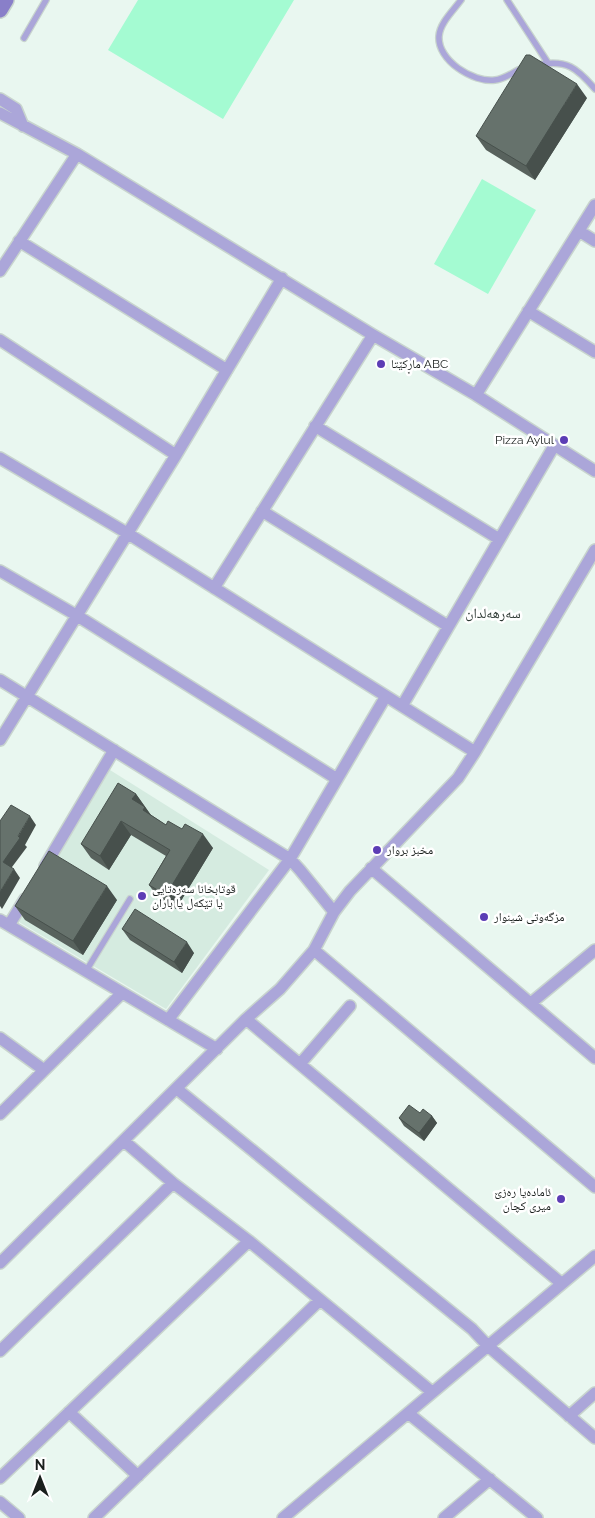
<svg xmlns="http://www.w3.org/2000/svg" width="595" height="1518" viewBox="0 0 595 1518" font-family="Raleway,'Noto Naskh Arabic',sans-serif">
<rect width="100%" height="100%" fill="#e9f7f0"/>
<path fill="#d5ebe0" d="M 110,770 L 269,870 L 166,1009 L 19,922 Z"/>
<path fill="#a4fbd2" d="M 138,0 L 294,0 L 223,119 L 108,50 Z
M 482,179 L 536,210 L 488,294 L 434,264 Z"/>
<g fill="none" stroke-linecap="round" stroke-linejoin="round">
<g stroke="#c8d4ce" stroke-width="8">
<path id="service" d="M 461,0 C 453,11 440,23 439,36 C 437,60 473,83 495,80 C 505,79 513,72 523,68
M 507,0 L 548,63
M 24,38 L 46,0
M 537,65 C 567,59 577,68 595,89
M 86,971 L 130,899"/>
</g>
<g stroke="#c8d4ce" stroke-width="14">
<path id="minor" d="M 0,99 L 16,109 L 23,126
M 0,113 L 77,154 L 373,335 L 476,395 L 595,471
M 579,231 L 595,241
M 19,241 L 227,370
M 0,271 L 77,154
M 528,311 L 595,352
M 0,340 L 176,455
M 476,395 L 595,205
M 315,426 L 499,539
M 0,458 L 127,533 L 475,752
M 262,511 L 448,626
M 0,571 L 76,615 L 337,779
M 214,588 L 373,335
M 0,680 L 290,859 L 300,870 L 334,912
M 402,706 L 554,446
M 0,740 L 176,455 L 282,278
M 45,866 L 114,750
M 371,868 L 595,1058
M 0,920 L 217,1049
M 9,925 L 25,899
M 314,950 L 595,1187
M 531,1003 L 595,950
M 246,1019 L 561,1283
M 168,1020 L 290,859 L 386,696
M 0,1038 L 44,1070
M 300,1064 L 350,1006
M 177,1089 L 472,1329 L 488,1346 L 595,1438
M 0,1114 L 122,993
M 124,1141 L 173,1183 L 249,1241 L 432,1392
M 0,1263 L 246,1019 L 280,989 L 314,950 L 334,912 L 350,891 L 458,778 L 475,752 L 595,550
M 0,1351 L 173,1183
M 69,1412 L 138,1476
M 408,1413 L 537,1518
M 569,1416 L 595,1393
M 0,1478 L 249,1241
M 0,1502 L 19,1518
M 94,1518 L 320,1300
M 283,1518 L 595,1256
M 444,1518 L 490,1479"/>
</g>
<g stroke="#c8d4ce" stroke-width="18">
<path id="secondary" d="M 0,10 L 6,0"/>
</g>
<use href="#service" stroke="#aba6d9" stroke-width="5.5"/>
<use href="#minor" stroke="#aba6d9" stroke-width="11"/>
<use href="#secondary" stroke="#897fc9" stroke-width="15"/>
</g>
<path fill="#58625d" d="M 587,98 L 535,180 L 486,150 L 476,136 Z
M 136,794 L 151,815 L 166,825 L 213,848 L 176,909 L 159,899 L 149,885 L 166,856 L 131,835 L 109,870 L 91,858 L 81,844 Z
M 117,900 L 83,955 L 25,920 L 15,906 Z
M 122,929 L 194,953 L 182,973 L 130,940 Z
M 420,1113 L 432,1116 L 437,1123 L 424,1141 L 404,1126 L 399,1118 Z"/>
<path fill="#47504c" d="M 577,84 L 587,98 L 535,180 L 526,166 Z
M 136,794 L 155,821 L 153,825 L 132,799 Z
M 30,816 L 36,825 L 25,845 L 27,847 L 9,871 L 3,862 Z
M 121,821 L 131,835 L 109,870 L 100,856 Z
M 203,834 L 213,848 L 176,909 L 166,895 Z
M 14,869 L 20,878 L 2,909 L 0,906 L 0,892 Z
M 107,886 L 117,900 L 83,955 L 73,941 Z
M 187,942 L 194,953 L 182,973 L 174,962 Z
M 432,1116 L 437,1123 L 424,1141 L 419,1133 Z"/>
<path fill="#66726c" stroke="#47504c" d="M 526,55 L 530,55 L 577,84 L 526,166 L 476,136 Z
M 118,783 L 136,794 L 132,799 L 145,807 L 143,810 L 166,825 L 168,821 L 182,829 L 185,824 L 203,834 L 166,895 L 149,885 L 170,850 L 121,821 L 100,856 L 81,844 Z
M 11,805 L 30,816 L 18,836 L 20,838 L 3,862 L 14,869 L 0,892 L 0,821 Z
M 49,851 L 107,886 L 73,941 L 15,906 Z
M 135,909 L 187,942 L 174,962 L 122,929 Z
M 409,1105 L 420,1113 L 423,1109 L 432,1116 L 419,1133 L 399,1118 Z"/>
<g fill="#5c3db5" stroke="#fff" stroke-width="2">
<circle cx="381" cy="364" r="5"/>
<circle cx="564" cy="440" r="5"/>
<circle cx="377" cy="850" r="5"/>
<circle cx="142" cy="896" r="5"/>
<circle cx="484" cy="917" r="5"/>
<circle cx="561" cy="1199" r="5"/>
</g>
<g text-anchor="middle" dominant-baseline="central" stroke-width="5" stroke-linejoin="round" paint-order="stroke">
<g font-size="12" fill="#1a1f1d" stroke="#fff" text-anchor="start">
<text x="391" y="364">ماڕکێتا ABC</text>
<text x="554" y="440" text-anchor="end">Pizza Aylul</text>
<text x="387" y="850">مخبز بروار</text>
<text x="152" y="889">قوتابخانا سەرەتایی<tspan x="152" dy="14">یا تێکەل یا باران</tspan></text>
<text x="494" y="917">مزگەوتی شينوار</text>
<text x="551" y="1192" text-anchor="end">ئامادەيا رەزێ<tspan x="551" dy="14">ميرى كچان</tspan></text>
</g>
<g font-size="14" fill="#2e3934" stroke="#fff">
<text x="493" y="613">سەرهەلدان</text>
</g>
</g>
<g transform="translate(40 1478)" stroke="#ffffff" stroke-width="4" paint-order="stroke">
<path d="M0-4L9 19L0 12L-9 19Z" fill="#1a1f1d"/>
<text y="-8" font-size="14" font-weight="bold" text-anchor="middle" fill="#1a1f1d">N</text>
</g>
</svg>
